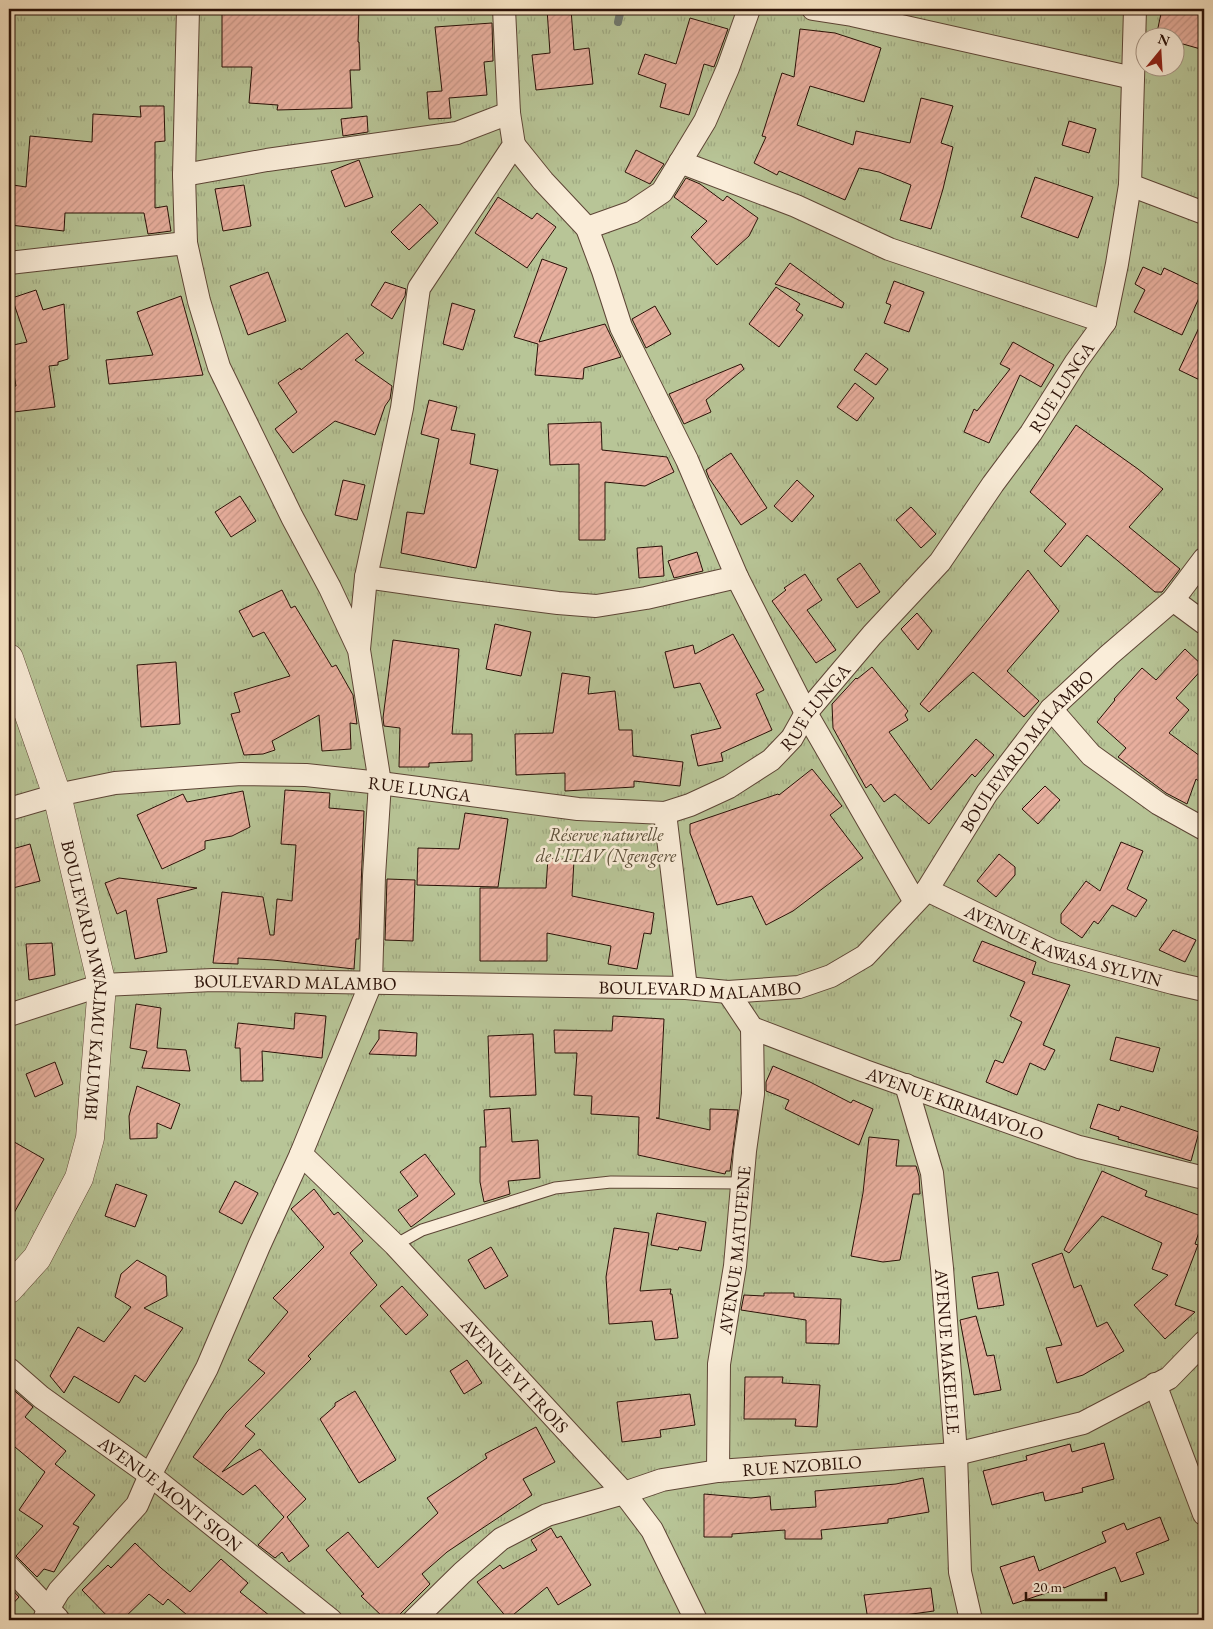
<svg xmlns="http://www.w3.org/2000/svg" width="1213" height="1629" viewBox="0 0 1213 1629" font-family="'EB Garamond',serif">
<defs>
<pattern id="grass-tufts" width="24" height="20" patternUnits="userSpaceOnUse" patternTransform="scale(1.25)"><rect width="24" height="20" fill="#b8c597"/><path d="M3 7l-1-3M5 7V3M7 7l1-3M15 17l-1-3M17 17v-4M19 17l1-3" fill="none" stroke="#9ea881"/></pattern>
<pattern id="building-hatch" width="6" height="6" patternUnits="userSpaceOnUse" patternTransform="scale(1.25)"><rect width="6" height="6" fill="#e8af9e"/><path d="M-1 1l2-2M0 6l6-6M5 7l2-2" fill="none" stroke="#c79687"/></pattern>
</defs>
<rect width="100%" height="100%" fill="#f7e4c4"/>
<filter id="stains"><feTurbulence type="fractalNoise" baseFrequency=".004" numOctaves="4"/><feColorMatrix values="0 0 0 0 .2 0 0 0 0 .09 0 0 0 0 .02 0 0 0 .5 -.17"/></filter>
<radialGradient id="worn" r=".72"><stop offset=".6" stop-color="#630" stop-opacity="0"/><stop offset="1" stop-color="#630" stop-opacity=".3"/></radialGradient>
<path fill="url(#grass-tufts)" stroke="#716a4f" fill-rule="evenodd" d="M 9,9 L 1204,9 L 1204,1620 L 9,1620 ZM 1146,38 L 1176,38 L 1176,68 L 1146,68 Z"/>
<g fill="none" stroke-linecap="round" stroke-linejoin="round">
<path stroke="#6f796f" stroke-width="8" d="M 618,22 L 621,9"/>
</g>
<path fill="url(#building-hatch)" stroke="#2a1007" d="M 222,9 L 294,9 L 326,11 L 326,9 L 359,9 L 358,42 L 359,42 L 360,70 L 350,70 L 352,108 L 277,110 L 278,105 L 249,103 L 252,67 L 222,67 Z
M 547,9 L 571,9 L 574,50 L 589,48 L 593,84 L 536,90 L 532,55 L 550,53 Z
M 1162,9 L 1204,9 L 1204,50 L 1176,42 L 1176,38 L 1156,37 Z
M 690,18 L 728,29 L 714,67 L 704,64 L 689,115 L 660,107 L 666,84 L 638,74 L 645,54 L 676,64 Z
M 492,23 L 493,61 L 484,62 L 487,95 L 449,98 L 451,118 L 429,119 L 427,92 L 442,91 L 435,27 Z
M 800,29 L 835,33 L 881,48 L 864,102 L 810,86 L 797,125 L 853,145 L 856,131 L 910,143 L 921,98 L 953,106 L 941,143 L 953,147 L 943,189 L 931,229 L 900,220 L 911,185 L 879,172 L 859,168 L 845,200 L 779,171 L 777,175 L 754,163 L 766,137 L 762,136 L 782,73 L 794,77 Z
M 140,106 L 164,106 L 165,141 L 155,142 L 155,208 L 167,206 L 171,231 L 148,234 L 144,213 L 65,213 L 64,231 L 10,225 L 13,185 L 26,187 L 30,136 L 92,142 L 93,114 L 141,117 Z
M 367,116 L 368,132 L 343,136 L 341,119 Z
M 1069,121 L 1096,129 L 1089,153 L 1062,145 Z
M 636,150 L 664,164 L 650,184 L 625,172 Z
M 359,160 L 373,197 L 345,207 L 331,171 Z
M 1035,177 L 1093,197 L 1078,238 L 1021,217 Z
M 686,178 L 700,184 L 723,201 L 727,196 L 758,218 L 749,236 L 717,265 L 691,237 L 707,221 L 674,197 Z
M 244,185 L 251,226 L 223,231 L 215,189 Z
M 498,197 L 532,219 L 537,213 L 556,227 L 527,268 L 475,233 Z
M 420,204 L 438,223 L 409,250 L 391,232 Z
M 542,259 L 567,268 L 539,342 L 605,324 L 621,357 L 584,368 L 583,379 L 535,375 L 538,344 L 514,337 Z
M 790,263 L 844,303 L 842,308 L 775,284 Z
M 1143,267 L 1161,275 L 1164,268 L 1204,287 L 1182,335 L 1134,312 L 1145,290 L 1135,284 Z
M 268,272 L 286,321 L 248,335 L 230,286 Z
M 894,281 L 924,292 L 909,332 L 884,323 L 891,305 L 886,303 Z
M 385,282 L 406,289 L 405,296 L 392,319 L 371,305 Z
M 776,287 L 800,304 L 796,310 L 803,315 L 779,347 L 749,324 Z
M 36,290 L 43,310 L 64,304 L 68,359 L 58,362 L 58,365 L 49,366 L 55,407 L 14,412 L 10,387 L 16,386 L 9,346 L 27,342 L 12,298 Z
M 181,296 L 203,375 L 109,384 L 106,360 L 153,355 L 137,312 Z
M 452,303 L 475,310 L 463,350 L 443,344 Z
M 655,306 L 671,334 L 646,348 L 632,319 Z
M 1204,317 L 1204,382 L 1179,370 Z
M 347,333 L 364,353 L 355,360 L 392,386 L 390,399 L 385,406 L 375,435 L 335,421 L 293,453 L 275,429 L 297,412 L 278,383 L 300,368 L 301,370 Z
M 1013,342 L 1054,365 L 1041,387 L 1020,375 L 989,443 L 964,432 L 974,409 L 977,411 L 1010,369 L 1000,364 Z
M 866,353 L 888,369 L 876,385 L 854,370 Z
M 741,364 L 744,369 L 706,400 L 711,412 L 684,424 L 669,394 Z
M 855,383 L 874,398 L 857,421 L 837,407 Z
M 429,400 L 457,407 L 451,430 L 475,434 L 470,464 L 498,470 L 476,568 L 401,553 L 407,512 L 424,514 L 439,439 L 421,434 Z
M 601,422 L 602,450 L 667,457 L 674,472 L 645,486 L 605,482 L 605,540 L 579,540 L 579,464 L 550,465 L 548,424 Z
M 1076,425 L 1138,469 L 1163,489 L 1129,527 L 1180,569 L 1162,592 L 1155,592 L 1087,535 L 1061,567 L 1044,551 L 1066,524 L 1030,492 Z
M 731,453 L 767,508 L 741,525 L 709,478 L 706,470 Z
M 343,480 L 365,485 L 357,520 L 335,515 Z
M 797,480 L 814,496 L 792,522 L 774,506 Z
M 240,496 L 256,521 L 231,537 L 215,512 Z
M 911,507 L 936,534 L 921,548 L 896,520 Z
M 662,546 L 664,576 L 639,578 L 637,548 Z
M 697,552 L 703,571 L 674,578 L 668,561 Z
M 860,563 L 880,592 L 857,608 L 837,579 Z
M 1028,570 L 1059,611 L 1007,671 L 1039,701 L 1024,717 L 973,672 L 929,712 L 920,704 Z
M 805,574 L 822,600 L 807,610 L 836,650 L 816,663 L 772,601 L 786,590 L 784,588 Z
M 282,590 L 291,608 L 295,606 L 332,667 L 336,665 L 353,695 L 357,724 L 350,723 L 351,749 L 322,751 L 319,715 L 272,741 L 275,750 L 263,754 L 244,755 L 231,714 L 240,712 L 234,693 L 290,676 L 264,632 L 253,637 L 239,611 Z
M 917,613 L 932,631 L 918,650 L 901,629 Z
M 495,624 L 531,632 L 521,676 L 486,669 Z
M 733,634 L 764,690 L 756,694 L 772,730 L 721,753 L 723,761 L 698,766 L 691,735 L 721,728 L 700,683 L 674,688 L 665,652 L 693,645 L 695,654 Z
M 393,640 L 459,649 L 452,734 L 472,734 L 472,761 L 429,763 L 429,767 L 399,767 L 400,728 L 384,726 L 383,718 Z
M 1185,649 L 1204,667 L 1176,698 L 1189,710 L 1169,733 L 1204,759 L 1204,785 L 1196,779 L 1187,804 L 1166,793 L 1118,757 L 1126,748 L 1097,722 L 1115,700 L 1114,699 L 1142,668 L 1156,680 Z
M 176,662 L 180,724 L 141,727 L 137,665 Z
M 872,667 L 908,711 L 905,715 L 908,720 L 889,732 L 931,790 L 976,739 L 994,755 L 975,777 L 972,774 L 929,824 L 895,794 L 884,802 L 871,784 L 866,788 L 833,728 L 832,704 L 856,678 L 857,679 Z
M 562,673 L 590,677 L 588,694 L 615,691 L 619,730 L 632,730 L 633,756 L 683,762 L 680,786 L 634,781 L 634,787 L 565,791 L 565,773 L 516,775 L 515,734 L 553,733 Z
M 812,769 L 842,806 L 830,815 L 863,858 L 793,911 L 766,925 L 752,896 L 717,905 L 690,833 L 690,824 L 778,794 L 779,795 Z
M 1045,786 L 1060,800 L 1038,824 L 1022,809 Z
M 285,790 L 330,793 L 329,808 L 364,811 L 359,939 L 356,939 L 354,969 L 273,960 L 238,958 L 238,964 L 213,963 L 222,892 L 263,897 L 270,935 L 274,935 L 277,899 L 292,901 L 296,845 L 281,844 Z
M 243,791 L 250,827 L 232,836 L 205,841 L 205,849 L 162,869 L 137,815 L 183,794 L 187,802 Z
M 465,813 L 508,819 L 498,887 L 417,885 L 418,848 L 459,849 Z
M 1121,842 L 1143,851 L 1127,889 L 1147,900 L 1136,917 L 1112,905 L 1098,924 L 1094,921 L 1082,938 L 1061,923 L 1061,914 L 1086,881 L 1100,891 Z
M 30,844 L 40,881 L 9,889 L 9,850 Z
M 999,854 L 1015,867 L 1015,875 L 996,897 L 977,881 Z
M 548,858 L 574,860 L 572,896 L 654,913 L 651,934 L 644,933 L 637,969 L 608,964 L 611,946 L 547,933 L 547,961 L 480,961 L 480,888 L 546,888 Z
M 119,878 L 197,888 L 157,899 L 167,952 L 135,959 L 126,910 L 117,914 L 105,883 Z
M 387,879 L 415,880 L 413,941 L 385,940 Z
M 1173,930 L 1196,940 L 1185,962 L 1159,950 Z
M 982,941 L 1036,962 L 1032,974 L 1070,985 L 1043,1045 L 1055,1050 L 1045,1070 L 1030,1063 L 1017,1095 L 986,1082 L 995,1060 L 1003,1063 L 1022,1022 L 1010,1016 L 1025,982 L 973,961 Z
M 52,943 L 55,975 L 29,980 L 26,944 Z
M 136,1004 L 161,1008 L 157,1048 L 186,1050 L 190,1071 L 142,1068 L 147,1051 L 130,1048 Z
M 295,1013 L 326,1016 L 322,1058 L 262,1051 L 263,1081 L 241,1081 L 240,1048 L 235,1048 L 238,1023 L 294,1029 Z
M 613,1016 L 664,1019 L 659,1118 L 656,1118 L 710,1130 L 710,1109 L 738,1110 L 730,1171 L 726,1171 L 725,1174 L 638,1155 L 639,1117 L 591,1114 L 592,1096 L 574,1095 L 577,1053 L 555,1053 L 554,1030 L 612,1031 Z
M 379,1030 L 417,1033 L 416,1056 L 369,1054 L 379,1039 Z
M 533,1034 L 536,1095 L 490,1097 L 488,1036 Z
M 1116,1037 L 1160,1048 L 1153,1072 L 1110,1060 Z
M 55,1062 L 63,1084 L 35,1097 L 26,1074 Z
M 773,1066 L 810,1082 L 851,1103 L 853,1100 L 873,1109 L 859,1145 L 785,1109 L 789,1100 L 766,1091 L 766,1082 Z
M 137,1086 L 180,1104 L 171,1129 L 157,1123 L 157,1138 L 130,1139 L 129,1116 Z
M 1098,1104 L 1119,1111 L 1121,1106 L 1199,1132 L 1191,1161 L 1118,1139 L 1119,1137 L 1090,1128 Z
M 510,1108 L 512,1142 L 538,1140 L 540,1178 L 508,1181 L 510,1194 L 484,1202 L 480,1182 L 480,1147 L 486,1147 L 484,1110 Z
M 869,1137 L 899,1140 L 896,1166 L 916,1166 L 919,1176 L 920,1194 L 913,1194 L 900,1260 L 883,1262 L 851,1256 L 863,1193 Z
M 9,1139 L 44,1159 L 9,1222 Z
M 425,1154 L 455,1194 L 411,1227 L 398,1210 L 418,1196 L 400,1172 Z
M 1102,1171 L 1147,1191 L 1145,1196 L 1204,1217 L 1195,1244 L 1198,1245 L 1175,1305 L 1195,1312 L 1165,1339 L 1134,1305 L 1168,1275 L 1152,1269 L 1162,1243 L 1102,1216 L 1069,1253 L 1064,1250 Z
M 235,1181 L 258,1193 L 242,1224 L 219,1212 Z
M 116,1184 L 147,1195 L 135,1227 L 105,1216 Z
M 314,1189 L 334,1215 L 338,1212 L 363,1241 L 350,1253 L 377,1285 L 308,1356 L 311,1359 L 245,1426 L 255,1434 L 222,1472 L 260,1449 L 306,1499 L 287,1517 L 309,1546 L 289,1562 L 282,1552 L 275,1558 L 258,1545 L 284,1517 L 255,1485 L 243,1495 L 193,1457 L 226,1413 L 265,1373 L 248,1360 L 288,1312 L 273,1298 L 324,1247 L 291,1209 Z
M 657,1213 L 706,1222 L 701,1251 L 679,1247 L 678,1250 L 651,1245 Z
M 614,1228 L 649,1233 L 640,1291 L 671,1289 L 670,1294 L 672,1294 L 678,1338 L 655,1340 L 652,1321 L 609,1324 L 606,1277 Z
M 491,1247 L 508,1276 L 485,1289 L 468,1260 Z
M 1062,1253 L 1074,1288 L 1081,1285 L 1097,1327 L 1107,1322 L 1124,1351 L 1083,1375 L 1057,1383 L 1046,1348 L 1062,1345 L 1032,1264 Z
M 137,1260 L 166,1276 L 167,1296 L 144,1308 L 183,1328 L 145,1382 L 135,1375 L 119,1403 L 74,1376 L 64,1393 L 50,1376 L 78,1327 L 104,1342 L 131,1307 L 115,1297 L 121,1274 Z
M 998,1272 L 1004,1305 L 978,1309 L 972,1277 Z
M 402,1286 L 428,1315 L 406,1335 L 380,1306 Z
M 764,1293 L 794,1293 L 794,1297 L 841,1299 L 839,1344 L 806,1343 L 806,1320 L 741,1310 L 744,1295 L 764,1296 Z
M 976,1316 L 987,1356 L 994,1355 L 1001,1390 L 974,1395 L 960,1320 Z
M 467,1360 L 482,1383 L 464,1394 L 450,1371 Z
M 745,1377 L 783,1377 L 782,1383 L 820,1385 L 817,1427 L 795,1426 L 796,1419 L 744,1419 Z
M 9,1386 L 33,1407 L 25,1417 L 66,1451 L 55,1464 L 95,1495 L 73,1524 L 79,1527 L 54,1572 L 44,1569 L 37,1577 L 16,1556 L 43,1526 L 19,1510 L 45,1472 L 9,1442 Z
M 355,1391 L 396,1460 L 359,1483 L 320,1419 L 335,1406 L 335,1403 Z
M 690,1394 L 695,1425 L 660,1430 L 661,1437 L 622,1442 L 617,1402 Z
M 536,1427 L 555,1462 L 523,1479 L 532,1495 L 447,1552 L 422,1574 L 430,1584 L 394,1620 L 386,1620 L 361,1596 L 364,1594 L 326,1550 L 348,1532 L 378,1568 L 438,1513 L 427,1498 L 487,1458 L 485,1454 Z
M 1104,1443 L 1114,1479 L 1082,1488 L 1083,1492 L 1045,1501 L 1043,1492 L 992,1505 L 983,1471 L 1027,1460 L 1026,1456 L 1070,1444 L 1072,1452 Z
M 923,1478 L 929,1512 L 888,1519 L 888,1523 L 821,1530 L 822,1539 L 785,1539 L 785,1530 L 732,1534 L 732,1537 L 704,1537 L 704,1494 L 751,1498 L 770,1496 L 771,1510 L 816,1507 L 815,1491 L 896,1484 Z
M 1160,1517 L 1169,1540 L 1136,1553 L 1144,1574 L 1121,1582 L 1115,1567 L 1064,1588 L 1064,1587 L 1013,1604 L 1000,1567 L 1034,1556 L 1039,1571 L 1106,1542 L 1102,1532 L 1124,1523 L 1127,1530 Z
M 551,1528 L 557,1538 L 561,1536 L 591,1585 L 558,1605 L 547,1587 L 508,1619 L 477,1582 L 500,1565 L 503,1569 L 537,1550 L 531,1540 Z
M 135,1543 L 161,1568 L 190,1592 L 221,1559 L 248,1583 L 240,1592 L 275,1620 L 193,1620 L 168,1599 L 163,1605 L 149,1594 L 122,1620 L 111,1620 L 82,1590 L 108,1565 L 111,1568 Z
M 9,1586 L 19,1597 L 9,1608 Z
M 931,1588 L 934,1611 L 868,1620 L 864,1595 Z"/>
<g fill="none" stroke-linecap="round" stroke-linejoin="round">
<g stroke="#5d4536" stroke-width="13">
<path id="service" d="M 395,1245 L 422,1230 L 555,1188 L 611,1182 L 743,1183"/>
</g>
<g stroke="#5d4536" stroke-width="24">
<g id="minor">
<path d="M 813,9 L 852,15 L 1133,78"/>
<path d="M 514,145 L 543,181 L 587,228 L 603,271 L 621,327 L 687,460 L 737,577 L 806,713 L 915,902"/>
<path d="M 680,162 L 796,206 L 889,249 L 1105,322"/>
<path d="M 184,175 L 267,160 L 457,133 L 509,113"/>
<path d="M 1130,185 L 1204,213"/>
<path d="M 587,228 L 632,212 L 662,192 L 705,121 L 728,68 L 749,9"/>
<path d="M 9,263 L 186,243"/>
<path d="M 366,577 L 457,590 L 558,603 L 596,606 L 646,598 L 737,577"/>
<path d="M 1173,600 L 1204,623"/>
<path d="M 359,649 L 366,577 L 402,408 L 419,288 L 514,145 L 509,113 L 504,9"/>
<path d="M 1051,709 L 1091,755 L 1159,804 L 1204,829"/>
<path id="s1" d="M 9,809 L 57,795 L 115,783 L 241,774 L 306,775 L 380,783 L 578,809 L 665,813 L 690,805 L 729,787 L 771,760 L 792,738 L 806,713 L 872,635 L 940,562 L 993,484 L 1031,433 L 1076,362 L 1105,322 L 1117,264 L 1130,185 L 1135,9"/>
<path d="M 665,813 L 686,988"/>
<path id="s2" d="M 927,890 L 1053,951 L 1173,983 L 1204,990"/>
<path id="s3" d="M 728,992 L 752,1028 L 865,1071 L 1079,1147 L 1204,1178"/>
<path id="s4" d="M 9,1015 L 102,985 L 213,980 L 686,988 L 728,992 L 799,987 L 831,976 L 865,956 L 927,890 L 987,793 L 1051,709 L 1109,655 L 1173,600 L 1204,559"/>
<path id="s5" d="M 906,1085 L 932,1173 L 942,1268 L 956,1454 L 960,1572 L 971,1620"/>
<path id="s6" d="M 301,1154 L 395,1245 L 624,1493 L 652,1530 L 696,1620"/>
<path id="s7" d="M 9,1369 L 41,1397 L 150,1475 L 331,1620"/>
<path d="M 1155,1384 L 1204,1514"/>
<path id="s8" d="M 718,1471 L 719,1364 L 735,1266 L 745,1151 L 753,1094 L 752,1028"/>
<path d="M 9,1567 L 58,1619"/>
<path d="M 44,1620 L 48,1609 L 59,1591 L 137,1505 L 150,1475 L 207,1368 L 259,1246 L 301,1154 L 371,983 L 374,876 L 380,783 L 359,650 L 330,588 L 292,517 L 219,367 L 199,301 L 186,243 L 184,175 L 188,9"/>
<path id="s9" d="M 414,1620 L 462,1573 L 501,1539 L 547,1515 L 624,1493 L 662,1480 L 718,1471 L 956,1454 L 1083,1423 L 1169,1378 L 1204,1342"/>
</g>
</g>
<g stroke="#5d4536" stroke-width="29">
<g id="tertiary">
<path id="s10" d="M 9,658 L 57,795 L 102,985 L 90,1138 L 79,1178 L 37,1258 L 9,1289"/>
</g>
</g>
<use href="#service" stroke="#faedd9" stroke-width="11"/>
<use href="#minor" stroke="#faedd9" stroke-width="22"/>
<use href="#tertiary" stroke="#faedd9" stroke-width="28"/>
</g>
<g text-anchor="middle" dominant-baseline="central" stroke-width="5" stroke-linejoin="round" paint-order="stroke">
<g font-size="18" fill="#2a1007" stroke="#faedd9">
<text stroke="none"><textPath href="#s1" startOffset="1255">RUE LUNGA</textPath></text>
<text stroke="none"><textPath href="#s1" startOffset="850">RUE LUNGA</textPath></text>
<text stroke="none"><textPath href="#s4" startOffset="1131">BOULEVARD MALAMBO</textPath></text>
<text stroke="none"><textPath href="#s1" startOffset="415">RUE LUNGA</textPath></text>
<text stroke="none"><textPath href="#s2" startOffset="148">AVENUE KAWASA SYLVIN</textPath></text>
<text stroke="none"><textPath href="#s10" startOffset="334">BOULEVARD MWALIMU KALUMBI</textPath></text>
<text stroke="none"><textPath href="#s4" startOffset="291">BOULEVARD MALAMBO</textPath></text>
<text stroke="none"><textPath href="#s4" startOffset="696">BOULEVARD MALAMBO</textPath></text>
<text stroke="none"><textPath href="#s3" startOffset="260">AVENUE KIRIMAVOLO</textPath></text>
<text stroke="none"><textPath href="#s8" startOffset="222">AVENUE MATUFENE</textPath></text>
<text stroke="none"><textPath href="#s5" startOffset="271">AVENUE MAKELELE</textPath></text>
<text stroke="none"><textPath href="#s6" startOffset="308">AVENUE VI TROIS</textPath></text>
<text stroke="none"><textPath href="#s9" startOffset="432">RUE NZOBILO</textPath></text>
<text stroke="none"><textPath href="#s7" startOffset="204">AVENUE MONT SION</textPath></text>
</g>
<g font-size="18" font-style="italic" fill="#5c4f39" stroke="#faedd9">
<text x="606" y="834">Réserve naturelle<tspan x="606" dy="21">de l'ITAV (Ngengere</tspan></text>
</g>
</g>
<rect width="1213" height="1629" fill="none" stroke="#f7e4c4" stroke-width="30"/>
<rect x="10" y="10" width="1193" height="1609" fill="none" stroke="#2a1007" stroke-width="2.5"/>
<rect x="15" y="15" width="1183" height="1599" fill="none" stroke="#2a1007"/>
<g transform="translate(1160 52) rotate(18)"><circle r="24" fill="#faedd9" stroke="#a79585"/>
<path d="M0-4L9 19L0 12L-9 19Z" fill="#8f2418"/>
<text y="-8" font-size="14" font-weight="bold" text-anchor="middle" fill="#2a1007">N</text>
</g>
<path d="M1026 1592v8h80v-8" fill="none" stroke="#2a1007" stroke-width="2.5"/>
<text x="1033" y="1592" font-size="15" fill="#2a1007" stroke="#faedd9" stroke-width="4" paint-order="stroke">20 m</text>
<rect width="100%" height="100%" filter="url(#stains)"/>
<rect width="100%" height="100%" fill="url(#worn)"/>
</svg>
